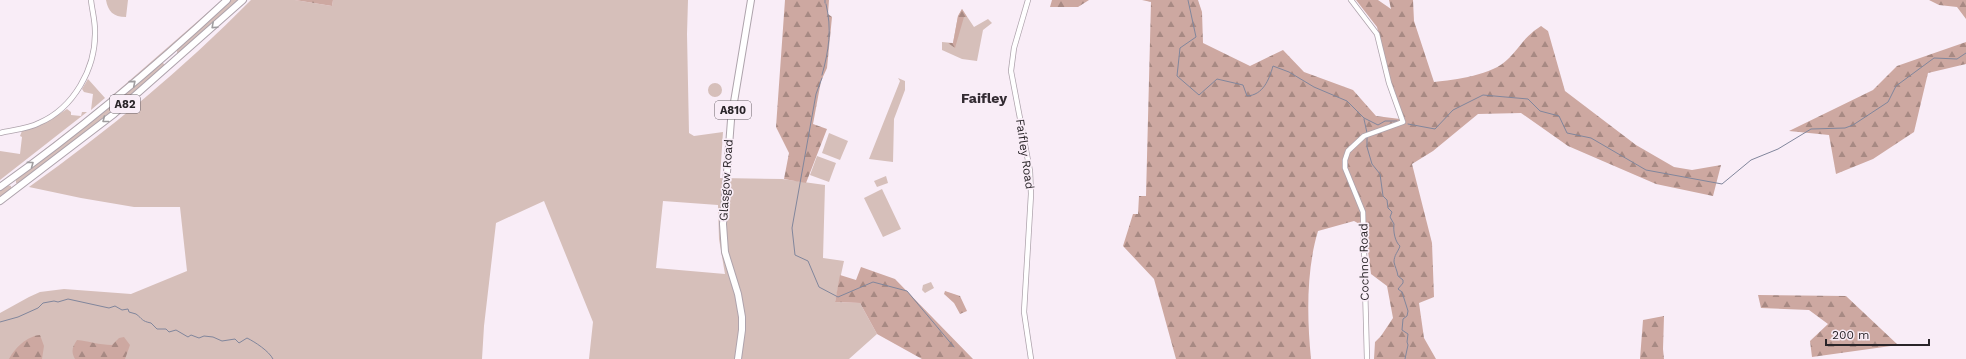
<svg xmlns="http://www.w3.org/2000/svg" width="1966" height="359" viewBox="0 0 1966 359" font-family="'Work Sans',sans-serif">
<defs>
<pattern id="forest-firs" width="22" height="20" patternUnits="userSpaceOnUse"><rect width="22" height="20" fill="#cda8a1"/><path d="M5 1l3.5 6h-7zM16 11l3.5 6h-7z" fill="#a78983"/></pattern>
</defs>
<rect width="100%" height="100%" fill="#f9edf7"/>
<path fill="#d6bfba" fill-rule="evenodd" d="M 106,0 L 128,0 L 126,17 C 113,17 108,11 106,0 Z
M 222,0 L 223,0 C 152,65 77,126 0,184 L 98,108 Z
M 230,0 L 239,0 L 177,54 L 177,48 Z
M 251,0 L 295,0 L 332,6 L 333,0 L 688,0 L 687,34 L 689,133 L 694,136 L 723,132 L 720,178 L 782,179 L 825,185 L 823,258 L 844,261 L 835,302 L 860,303 L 877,334 L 849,359 L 589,359 L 593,322 L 544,201 L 496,223 L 484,326 L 482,359 L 0,359 L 0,313 L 29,297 L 40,292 L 64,289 L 131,294 L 187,271 L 180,207 L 134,207 L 81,198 L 29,187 C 108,131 183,69 251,0 ZM 663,201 L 718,205 L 719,239 L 725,274 L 656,268 Z
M 962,9 L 974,27 L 988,19 L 992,23 L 983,30 L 977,61 L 962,59 L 942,50 L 942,42 L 953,43 L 958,16 Z
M 162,62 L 165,65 L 111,112 L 18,184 L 16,183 L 16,179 Z
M 898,78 L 905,81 L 905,90 L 894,119 L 893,162 L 869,159 L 900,81 Z
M 88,79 L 105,98 L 91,110 L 93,94 L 84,92 L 82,89 Z
M708 90a7 7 0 1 1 14 0a7 7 0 1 1-14 0Z
M 717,103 L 726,104 L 725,117 L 715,116 Z
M 67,109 L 71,112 L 71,115 L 81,116 L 82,112 L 87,112 L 0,180 L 0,151 L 20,154 L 22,137 L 20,136 L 22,131 L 50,120 Z
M 829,133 L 848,141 L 840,160 L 822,153 Z
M 817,156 L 836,163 L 829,182 L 810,175 Z
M 886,176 L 888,183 L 877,187 L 874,181 Z
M 7,185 L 11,186 L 11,189 L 0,198 L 0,190 Z
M 882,189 L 901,229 L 883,237 L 864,198 Z
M 931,282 L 934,288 L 925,293 L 922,290 L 923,285 Z"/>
<path fill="url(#forest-firs)" d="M 295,0 L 333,0 L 332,6 Z
M 785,0 L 829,0 L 828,14 L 832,17 L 827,68 L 821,81 L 813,124 L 827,129 L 806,183 L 784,179 L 789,153 L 776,127 Z
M 1052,0 L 1089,0 L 1078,7 L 1050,7 Z
M 1142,0 L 1198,0 L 1202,12 L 1203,43 L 1250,66 L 1283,50 L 1304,72 L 1353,90 L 1376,116 L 1400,119 L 1377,27 L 1356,0 L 1378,0 L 1391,9 L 1389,0 L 1413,0 L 1414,21 L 1434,82 C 1455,80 1493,75 1508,59 C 1521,46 1524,37 1541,26 L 1548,31 L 1565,91 L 1636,145 L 1674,167 L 1692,170 L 1721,165 L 1713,196 L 1656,184 L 1568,146 L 1521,113 L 1478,114 L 1433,151 L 1412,164 L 1432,243 L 1434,297 L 1419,303 L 1424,338 L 1436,359 L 1374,359 L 1375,342 L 1381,336 L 1393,318 L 1387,286 L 1371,274 L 1365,227 L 1354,221 L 1318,231 C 1306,271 1307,318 1311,359 L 1176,359 L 1154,279 L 1123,246 L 1133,214 L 1138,214 L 1139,196 L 1146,196 L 1151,2 Z
M 1929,0 L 1966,0 L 1966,19 L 1957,7 L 1939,5 Z
M 962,9 L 967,17 L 964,17 L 955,48 L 948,43 L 953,43 L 958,16 Z
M 1966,42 L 1966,64 L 1928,73 L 1914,132 L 1873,159 L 1836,174 L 1829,135 L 1789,131 L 1873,90 L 1897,66 Z
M 861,267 L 895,279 L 973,359 L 922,359 L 877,334 L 860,303 L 835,302 L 840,275 L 856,280 Z
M 945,291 L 960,296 L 967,311 L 960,314 L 954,303 L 944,294 Z
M 1758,295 L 1846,296 L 1898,345 L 1812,357 L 1810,341 L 1828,324 L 1809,310 L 1761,308 Z
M 1664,316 L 1663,349 L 1664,359 L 1640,359 L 1643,320 Z
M 40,335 L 44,346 L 42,359 L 9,359 C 15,348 27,336 40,335 Z
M 124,337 L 130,345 L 125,359 L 75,359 C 71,352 72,347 77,340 C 89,341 99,345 112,345 L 119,338 Z"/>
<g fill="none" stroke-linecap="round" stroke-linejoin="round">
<path stroke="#81869c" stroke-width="1" d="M 825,0 L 825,3
M 1188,0 L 1196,37 L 1180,48 L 1177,76 L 1199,95 L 1217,79 L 1243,85 L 1247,96 C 1263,95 1269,80 1273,66 L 1289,72 L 1314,87 L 1347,101 L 1364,118 L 1378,125 L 1385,121 L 1397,121
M 822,75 C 829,50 832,29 826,4
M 822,78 L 816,94 L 792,228 L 795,255 L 808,261 L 819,287 L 838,297 L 873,282 L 907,291 L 954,347
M 1364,119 L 1367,133
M 1408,124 L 1435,129 L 1453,110 L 1483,95 L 1528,99 L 1540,111 L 1559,116 L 1567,133 L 1591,138 L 1646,170 L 1722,184 L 1751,160 L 1778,149 L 1811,129 L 1845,128 L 1853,125 L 1888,102 L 1896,86 L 1934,58 L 1957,59 L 1966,53
M 1367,137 L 1367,147 L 1372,164 L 1380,174 L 1383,196 L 1387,200 L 1388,208 L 1392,212 L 1390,217 L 1394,224 C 1393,231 1395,242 1400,246 C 1398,252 1394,255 1394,262 C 1395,267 1397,270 1398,276 L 1403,280 L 1403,283 L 1398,289 L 1402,292 L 1408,311 L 1407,316 L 1403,319 L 1402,330 L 1408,334 L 1407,342 L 1408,345 L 1405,359
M 0,322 L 18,317 L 38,308 L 43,303 L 54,301 L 58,302 L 68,299 L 109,308 L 115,306 L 122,310 L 128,309 L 129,312 L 136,314 C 143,319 141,321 151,323 L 157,329 L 166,329 L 169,332 L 176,330 L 188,337 L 191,335 L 199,338 L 204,336 L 213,337 L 222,341 L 235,339 L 239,343 L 247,338 C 255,342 269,351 273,359"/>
<g stroke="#aea3ac" stroke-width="6">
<path id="tertiary" d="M 1028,0 L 1014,48 L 1011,71 L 1030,171 L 1031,194 L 1024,312 L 1031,359
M 1351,0 L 1377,34 L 1389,83 L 1403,122 L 1364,136 L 1348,151 L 1345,160 L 1345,168 L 1363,212 L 1367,359
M 0,133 C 12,130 28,129 39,123 C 74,108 96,68 95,31 C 95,20 92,10 91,0"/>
</g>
<g stroke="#aea3ac" stroke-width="8">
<path id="primary" d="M 0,187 C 80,130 155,67 227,0
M 0,201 L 114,114 L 243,0
M 738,359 L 742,330 L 742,317 L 738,294 L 725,252 L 723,224 L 731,120 L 751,0"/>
</g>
<use href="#tertiary" stroke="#fff" stroke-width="4.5"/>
<use href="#primary" stroke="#fff" stroke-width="6"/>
</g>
<defs><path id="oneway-chevron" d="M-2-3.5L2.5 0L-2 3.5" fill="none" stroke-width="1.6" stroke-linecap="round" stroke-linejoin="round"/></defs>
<g stroke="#9f9d9f">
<use href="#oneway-chevron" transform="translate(214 26) rotate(138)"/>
<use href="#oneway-chevron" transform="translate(133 83) rotate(-40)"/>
<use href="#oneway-chevron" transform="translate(105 120) rotate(142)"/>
<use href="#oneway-chevron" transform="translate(31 164) rotate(-37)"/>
</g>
<g text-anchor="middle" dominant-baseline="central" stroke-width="3.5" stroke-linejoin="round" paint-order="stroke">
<g fill="#f9edf7" stroke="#686167" stroke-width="1">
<rect x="110" y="95" width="30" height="18" rx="3"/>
<rect x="715" y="101" width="36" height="18" rx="3"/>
</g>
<g font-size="11" font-weight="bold" fill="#2a2529">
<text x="125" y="104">A82</text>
<text x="733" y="110">A810</text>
</g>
<g font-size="12" fill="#2a2529" stroke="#f9edf7">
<text transform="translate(1025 154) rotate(82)">Faifley Road</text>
<text transform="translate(726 180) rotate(-86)">Glasgow Road</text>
<text transform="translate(1364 262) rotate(-91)">Cochno Road</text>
</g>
<g font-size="14" font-weight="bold" fill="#332b32" stroke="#f9edf7">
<text x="984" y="98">Faifley</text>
</g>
</g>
<path d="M1826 339v6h103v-6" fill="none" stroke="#2a2529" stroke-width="2"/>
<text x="1832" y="339" font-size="12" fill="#2a2529" stroke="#f9edf7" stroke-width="3" paint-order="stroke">200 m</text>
</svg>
